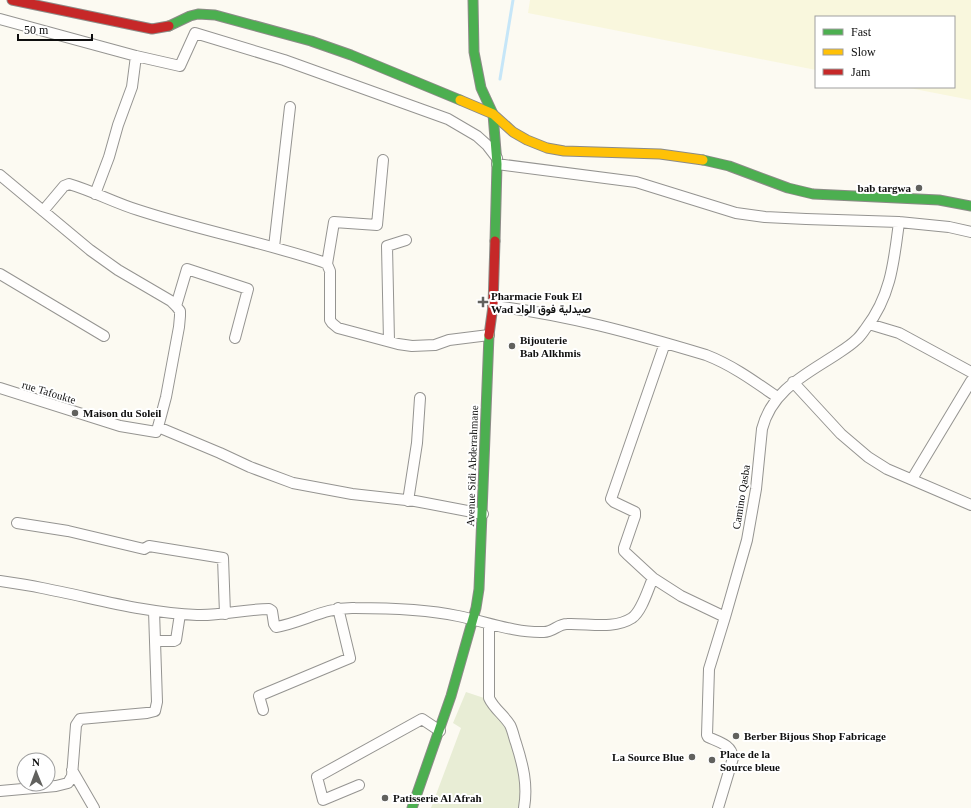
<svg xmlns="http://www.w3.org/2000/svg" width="971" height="808" viewBox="0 0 971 808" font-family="'Times New Roman',Vazirmatn,serif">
<rect width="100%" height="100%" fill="#fcfaf2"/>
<path fill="#f9f7dd" d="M 530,0 L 971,0 L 971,100 L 904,87 L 954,87 L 954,17 L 816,17 L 816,70 L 528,13 Z"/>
<path fill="#e8edd5" d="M 466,692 L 487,699 L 509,726 L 524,773 L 519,808 L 431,808 L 461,728 L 453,723 Z"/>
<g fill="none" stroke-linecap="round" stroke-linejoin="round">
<path stroke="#c6e6f8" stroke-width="3" d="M 500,79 L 513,0"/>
<g stroke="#959491" stroke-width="12">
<path id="street" d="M 0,19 L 136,56 L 180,66 L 195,33 L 284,60 L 448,119 L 477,136 L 487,145 L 497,158
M 497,164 L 636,182 L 736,213 L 765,217 L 806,219 L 899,222 L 949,227 L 971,232
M 0,175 L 90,250 L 118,270 L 171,301 L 176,306 L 180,311 L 180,316 L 179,327 L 166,397 L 158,427 L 220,453 L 250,467 L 293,483 L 352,494 L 415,501 L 483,514
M 95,194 L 109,157 L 118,125 L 132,87 L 136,56
M 43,211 L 64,186 L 69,184 C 93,191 115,203 138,210 C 199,230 262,242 323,262 L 327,264 L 330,271 L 330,320 L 332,323 L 338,328 L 398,344 L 412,346 L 435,345 L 449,340 L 489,335
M 274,247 L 290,107
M 327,264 L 334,222 L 377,225 L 383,160
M 0,274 L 104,336
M 176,306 L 187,269 L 248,289 L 235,338
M 493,306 C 565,314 636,334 706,355 C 732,365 754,381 777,397
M 869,324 L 899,333 L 971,372
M 389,341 L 387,246 L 406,240
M 665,343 L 611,499 L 614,502 L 635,512 L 635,516 L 624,548 L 624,551 L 627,554 L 653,578 L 681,596 L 725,617
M 793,382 L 841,434 L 868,457 L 887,469 L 971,505
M 0,388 L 120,426 L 156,432 L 158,427
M 912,479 L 971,381
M 408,501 L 417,443 L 420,398
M 17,523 L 68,531 L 144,549 L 149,546 L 223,558 L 225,614
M 0,581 C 14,583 28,585 42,588 C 94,598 144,613 197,615 C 221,616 245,609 269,609 L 272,611 L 274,624 L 276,627 C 305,622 324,607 355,608 C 389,608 425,609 458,616 C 487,622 515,633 544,632 C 553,632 558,624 567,624 C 588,623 613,630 632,618 C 642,611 648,589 653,578
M 489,624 L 489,698 C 494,709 504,715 510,725 C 513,731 514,738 516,743 C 523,765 528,785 524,808
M 155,641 L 174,641 L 176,640 L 180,614
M 263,710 L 259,696 L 350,658 L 338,608
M 72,770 L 94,808
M 359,785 L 323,800 L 317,777 L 422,719 L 440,731
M 0,791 L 56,786 L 68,783 L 72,776 L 76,725 L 80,719 L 147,713 L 155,711 L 157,702 L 154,611
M 718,808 L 733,758 C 732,745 719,742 708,737 L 707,735 L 709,669 L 725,617 L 747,540 L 756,489 L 762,429 C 772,390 805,375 837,354 C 843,350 851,345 856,340 C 860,337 863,332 866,328 C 891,296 894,261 899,222"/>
</g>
<g stroke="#8c8b87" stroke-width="11">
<path id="fast" d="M 473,0 L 474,52 L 481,88 L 493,114 L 497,164 L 495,241
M 169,26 L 190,16 L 198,14 L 215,15 L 311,41 L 351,55 L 460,100
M 703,160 L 729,166 L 788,188 L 813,194 L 939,200 L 971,206
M 412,808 L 451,696 L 476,608 L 479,589 L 489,335"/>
</g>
<g stroke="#8c8b87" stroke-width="11">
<path id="slow" d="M 460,100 L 493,114 L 513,132 L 527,140 L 547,148 L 564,151 L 660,154 L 703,160"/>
</g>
<g stroke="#8c8b87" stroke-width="11">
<path id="jam" d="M 12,0 L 152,29 L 169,26
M 489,335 L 493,306 L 495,241"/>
</g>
<use href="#street" stroke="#fffefd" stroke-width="10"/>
<use href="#fast" stroke="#4caf50" stroke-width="9"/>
<use href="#slow" stroke="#ffc107" stroke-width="9"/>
<use href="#jam" stroke="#c62828" stroke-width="9"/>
</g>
<g fill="#61615e" stroke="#fff" stroke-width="1.5">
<circle cx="919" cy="188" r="4"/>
<path d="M481 296h4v4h4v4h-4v4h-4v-4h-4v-4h4z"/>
<circle cx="512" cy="346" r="4"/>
<circle cx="75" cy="413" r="4"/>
<circle cx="736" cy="736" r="4"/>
<circle cx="692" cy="757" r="4"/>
<circle cx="712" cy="760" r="4"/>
<circle cx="385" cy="798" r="4"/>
</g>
<g text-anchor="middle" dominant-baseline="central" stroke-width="4" stroke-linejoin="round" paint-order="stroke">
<g font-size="11" font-weight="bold" fill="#0e0e0e" stroke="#fff" text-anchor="start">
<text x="911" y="188" text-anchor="end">bab targwa</text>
<text x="491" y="296">Pharmacie Fouk El<tspan x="491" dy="13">Wad صيدلية فوق الواد</tspan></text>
<text x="520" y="340">Bijouterie<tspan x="520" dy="13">Bab Alkhmis</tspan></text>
<text x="83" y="413">Maison du Soleil</text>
<text x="744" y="736">Berber Bijous Shop Fabricage</text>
<text x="720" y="754">Place de la<tspan x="720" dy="13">Source bleue</tspan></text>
<text x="684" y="757" text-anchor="end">La Source Blue</text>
<text x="393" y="798">Patisserie Al Afrah</text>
</g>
<g font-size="11" fill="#0e0e0e" stroke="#fff">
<text transform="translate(49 392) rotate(17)">rue Tafoukte</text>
<text transform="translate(472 466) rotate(-88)">Avenue Sidi Abderrahmane</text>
<text transform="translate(741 497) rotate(-81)">Camino Qasba</text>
</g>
</g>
<rect x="815" y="16" width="140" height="72" fill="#ffffff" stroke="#9f9f9f"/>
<rect x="823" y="29" width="20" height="6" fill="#4caf50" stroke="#9f9f9f"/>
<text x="851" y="36" font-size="12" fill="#0e0e0e">Fast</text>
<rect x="823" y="49" width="20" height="6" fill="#ffc107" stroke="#9f9f9f"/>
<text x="851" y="56" font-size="12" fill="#0e0e0e">Slow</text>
<rect x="823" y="69" width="20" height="6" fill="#c62828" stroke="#9f9f9f"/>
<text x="851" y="76" font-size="12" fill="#0e0e0e">Jam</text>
<g transform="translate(36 772) rotate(359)"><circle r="19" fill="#ffffff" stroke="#9f9f9f"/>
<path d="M0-3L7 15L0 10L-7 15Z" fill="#61615e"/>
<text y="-6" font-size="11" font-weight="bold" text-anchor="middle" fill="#0e0e0e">N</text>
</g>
<path d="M18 34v6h74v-6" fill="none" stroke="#0e0e0e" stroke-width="2"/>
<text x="24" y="34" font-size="12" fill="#0e0e0e" stroke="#ffffff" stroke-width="3" paint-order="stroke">50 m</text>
</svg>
